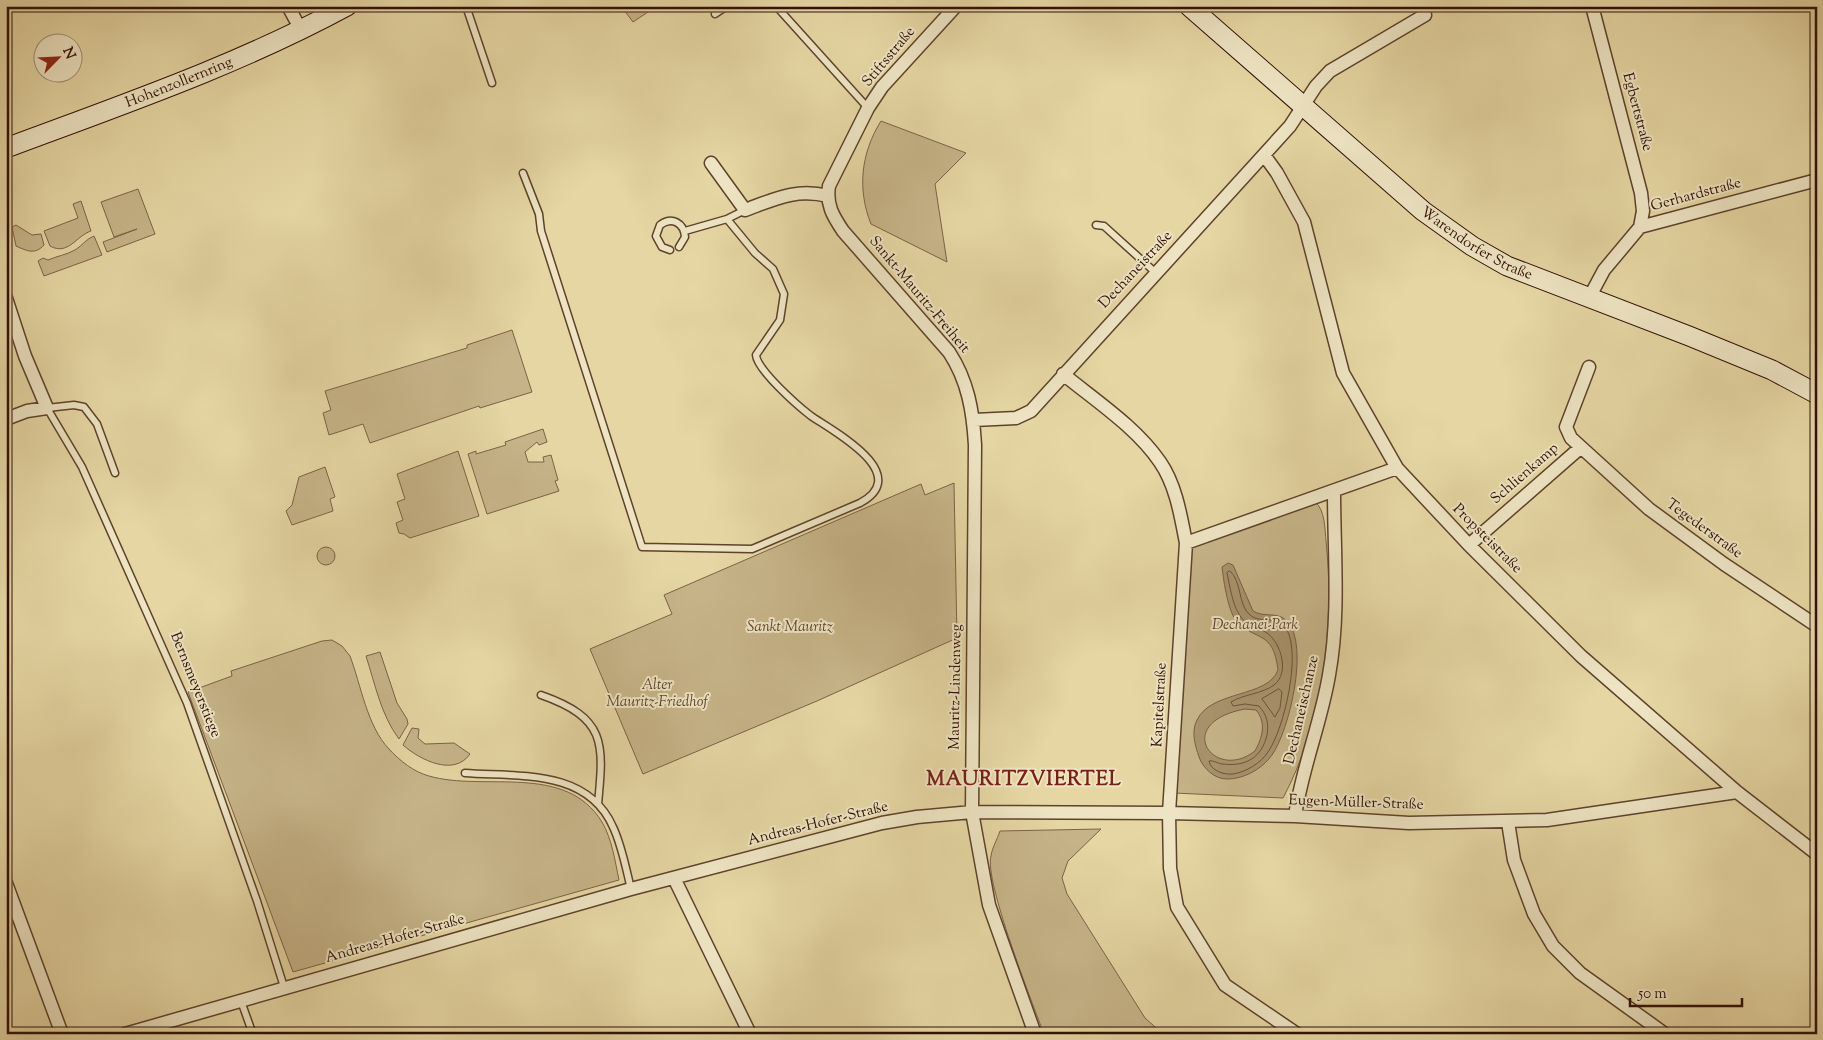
<svg xmlns="http://www.w3.org/2000/svg" width="1823" height="1040" viewBox="0 0 1823 1040" font-family="'Sorts Mill Goudy',serif">
<rect width="100%" height="100%" fill="#e5d6a3"/>
<filter id="stains"><feTurbulence type="fractalNoise" baseFrequency=".004" numOctaves="4"/><feColorMatrix values="0 0 0 0 .2 0 0 0 0 .09 0 0 0 0 .02 0 0 0 .5 -.17"/></filter>
<radialGradient id="worn" r=".72"><stop offset=".6" stop-color="#630" stop-opacity="0"/><stop offset="1" stop-color="#630" stop-opacity=".3"/></radialGradient>
<path fill="#c6b488" stroke="#7c6246" d="M 621,6 L 657,6 L 633,22 Z
M 881,121 L 966,153 L 935,184 L 947,262 L 871,224 C 857,189 861,153 881,121 Z
M 138,189 L 155,234 L 107,252 L 103,242 L 137,229 L 114,237 L 101,202 Z
M 81,201 L 91,231 C 76,236 68,256 50,246 L 44,231 L 78,218 L 73,204 Z
M 16,225 L 32,235 L 41,234 L 44,245 C 35,255 27,251 16,246 L 12,227 Z
M 94,236 L 102,255 L 44,276 L 38,261 L 43,258 L 48,260 C 57,256 66,255 75,250 C 83,245 86,239 94,236 Z
M 512,330 L 532,392 L 480,408 L 479,406 L 370,443 L 363,424 L 329,435 L 323,413 L 331,410 L 325,391 L 467,348 L 467,345 Z
M 543,429 L 547,442 L 539,445 L 537,442 L 525,452 L 528,462 L 544,462 L 543,457 L 551,455 L 558,480 L 555,481 L 559,491 L 487,514 L 468,454 L 476,451 L 476,454 L 506,445 L 505,442 Z
M 458,451 L 479,516 L 410,538 L 404,534 L 399,533 L 396,523 L 403,520 L 397,502 L 405,499 L 397,474 Z
M 325,467 L 335,497 L 330,499 L 333,511 L 292,525 L 286,511 L 292,505 L 299,477 Z
M 954,483 L 957,638 L 817,701 L 643,774 L 590,649 L 672,614 L 664,595 L 921,484 L 925,495 Z
M 1315,502 C 1325,509 1325,530 1326,541 C 1335,624 1323,724 1283,798 L 1174,793 L 1189,547 Z
M317 556a9 9 0 1 1 18 0a9 9 0 1 1-18 0Z
M 332,640 L 342,646 L 350,656 C 361,685 367,726 389,749 C 400,761 414,772 429,776 C 484,792 565,762 602,822 C 612,839 615,861 619,880 L 293,972 L 188,692 L 232,676 L 231,671 L 322,641 Z
M 380,652 L 397,703 L 407,719 L 408,724 L 399,739 C 381,715 375,684 366,656 Z
M 412,728 L 419,729 L 418,738 L 425,744 L 454,743 L 470,754 C 454,777 420,760 403,745 Z
M 1101,829 L 1068,861 L 1062,878 L 1067,894 L 1145,1018 L 1163,1034 L 1044,1034 C 1033,1005 984,881 991,856 C 992,848 997,840 1000,831 Z"/>
<path fill="#a8936d" stroke="#785f43" fill-rule="evenodd" d="M 1228,563 L 1233,565 L 1253,611 C 1264,618 1277,611 1287,621 C 1310,645 1289,731 1272,755 C 1262,769 1244,779 1227,779 C 1214,779 1203,768 1199,757 C 1195,745 1191,732 1197,720 C 1211,690 1268,698 1278,670 C 1273,628 1255,643 1235,619 C 1229,611 1224,585 1223,574 L 1222,567 ZM 1245,709 L 1256,710 C 1267,723 1262,738 1255,751 C 1214,783 1171,723 1245,709 Z"/>
<g fill="none" stroke-linecap="round" stroke-linejoin="round">
<path stroke="#6c5238" stroke-width="1" d="M 1230,571 C 1242,581 1238,606 1250,615 C 1262,625 1279,613 1287,630 C 1301,656 1284,729 1268,752 C 1261,763 1246,772 1233,774 C 1224,775 1211,771 1209,761 C 1214,760 1218,764 1223,764 C 1246,767 1262,757 1267,735 C 1269,724 1267,715 1259,706 L 1245,704 L 1233,706 L 1231,702 C 1244,694 1262,694 1274,685 C 1290,673 1281,643 1267,633 C 1258,627 1244,625 1239,614 C 1232,603 1230,586 1227,573 Z
M 1279,689 L 1282,692 L 1280,708 L 1275,717 L 1262,699 Z"/>
<g stroke="#5e422c" stroke-width="9">
<path id="lane" d="M 466,6 L 492,83
M 776,6 L 868,108
M 715,14 L 727,6
M 523,173 L 539,214 L 541,231 L 642,547 L 752,549 L 860,503 C 914,474 833,431 811,416 C 798,406 757,370 756,355 L 780,320 L 784,294 L 773,269 L 755,253 L 727,219
M 1096,225 L 1104,226 L 1156,273
M 685,231 L 727,219 L 745,210
M 670,250 L 662,247 L 656,236 L 660,225 C 672,216 684,223 685,237 L 679,247
M 115,473 L 97,424 L 84,407 L 74,405 L 47,408 L 82,467 L 187,703 L 257,901 L 284,987
M 541,695 C 606,718 604,742 598,804
M 465,773 C 517,777 587,768 613,827 C 622,846 626,869 631,889
M 6,915 L 17,911
M 241,1001 L 251,1029 L 250,1034"/>
</g>
<g stroke="#5e422c" stroke-width="15">
<path id="street" d="M 288,6 L 301,30
M 956,6 L 882,87 L 868,108 L 829,186 C 826,205 833,216 843,231 L 949,352 C 968,381 973,411 975,445 L 972,812 L 989,905 L 1035,1034
M 1592,6 L 1641,193 L 1643,211 L 1640,227
M 1264,155 L 1277,173 L 1304,222 L 1343,373 L 1397,468 L 1469,545 L 1581,656 L 1737,792 L 1817,854
M 711,163 L 745,210 C 775,199 796,188 828,196
M 6,298 L 25,356 L 47,408 L 27,411 L 6,419
M 1589,298 L 1604,270 L 1640,227 L 1817,180
M 1589,367 L 1566,427 L 1571,438 L 1649,509 L 1724,564 L 1817,626
M 1063,374 C 1096,401 1136,427 1160,462 C 1176,485 1181,517 1186,543 L 1169,813 L 1170,868 L 1177,907 L 1225,985 L 1297,1034
M 974,420 L 1016,418 L 1031,411 L 1290,126 L 1316,86 L 1330,71 L 1425,15
M 1186,543 L 1397,468
M 1469,545 L 1580,448
M 1295,816 C 1302,768 1321,723 1329,675 C 1340,615 1334,552 1334,491
M 1508,822 L 1514,860 L 1534,914 L 1553,946 L 1580,973 L 1665,1034
M 674,878 L 750,1034
M 6,883 L 62,1034
M 125,1034 L 631,889 L 882,823 L 917,817 L 972,812 L 1169,813 L 1295,816 L 1409,823 L 1547,820 L 1737,792"/>
</g>
<g stroke="#311004" stroke-width="21">
<g id="secondary">
<path id="s1" d="M 1189,6 L 1423,211 L 1472,246 L 1507,266 L 1689,336 L 1772,370 L 1817,394"/>
<path id="s2" d="M 6,148 C 121,105 238,65 347,6"/>
</g>
</g>
<use href="#lane" stroke="#eee4c3" stroke-width="6"/>
<use href="#street" stroke="#eee4c3" stroke-width="12"/>
<use href="#secondary" stroke="#eee4c3" stroke-width="19"/>
</g>
<g text-anchor="middle" dominant-baseline="central" stroke-width="4" stroke-linejoin="round" paint-order="stroke">
<g font-size="15" fill="#311004" stroke="#eee4c3">
<text transform="translate(889 57) rotate(-50)">Stiftsstraße</text>
<text stroke="none"><textPath href="#s2" startOffset="185">Hohenzollernring</textPath></text>
<text transform="translate(1637 112) rotate(75)">Egbertstraße</text>
<text transform="translate(1696 195) rotate(-15)">Gerhardstraße</text>
<text stroke="none"><textPath href="#s1" startOffset="374">Warendorfer Straße</textPath></text>
<text transform="translate(1136 270) rotate(-47)">Dechaneistraße</text>
<text transform="translate(919 295) rotate(50)">Sankt-Mauritz-Freiheit</text>
<text transform="translate(1525 474) rotate(-41)">Schlienkamp</text>
<text transform="translate(1704 529) rotate(36)">Tegederstraße</text>
<text transform="translate(1487 539) rotate(45)">Propsteistraße</text>
<text transform="translate(195 685) rotate(68)">Bernsmeyerstiege</text>
<text transform="translate(956 687) rotate(-89)">Mauritz-Lindenweg</text>
<text transform="translate(1160 705) rotate(-87)">Kapitelstraße</text>
<text transform="translate(1302 710) rotate(-77)">Dechaneischanze</text>
<text transform="translate(1356 803) rotate(2)">Eugen-Müller-Straße</text>
<text transform="translate(818 824) rotate(-14)">Andreas-Hofer-Straße</text>
<text transform="translate(395 939) rotate(-16)">Andreas-Hofer-Straße</text>
</g>
<g font-size="15" font-style="italic" fill="#5e412c" stroke="#eee4c3">
<text x="1255" y="625">Dechanei-Park</text>
<text x="790" y="627">Sankt Mauritz</text>
<text x="657" y="685">Alter<tspan x="657" dy="17">Mauritz-Friedhof</tspan></text>
</g>
<g font-size="20" font-weight="bold" letter-spacing="1" fill="#7a1f14" stroke="#eee4c3">
<text x="1024" y="780">MAURITZVIERTEL</text>
</g>
</g>
<rect width="1823" height="1040" fill="none" stroke="#e5d6a3" stroke-width="25"/>
<rect x="8" y="8" width="1808" height="1025" fill="none" stroke="#311004" stroke-width="2.5"/>
<rect x="12" y="12" width="1798" height="1015" fill="none" stroke="#311004"/>
<g transform="translate(58 58) rotate(66)"><circle r="24" fill="#eee4c3" stroke="#a28f77"/>
<path d="M0-4L9 19L0 12L-9 19Z" fill="#8f2418"/>
<text y="-8" font-size="14" font-weight="bold" text-anchor="middle" fill="#311004">N</text>
</g>
<path d="M1630 998v8h112v-8" fill="none" stroke="#311004" stroke-width="2.5"/>
<text x="1638" y="998" font-size="15" fill="#311004" stroke="#eee4c3" stroke-width="4" paint-order="stroke">50 m</text>
<rect width="100%" height="100%" filter="url(#stains)"/>
<rect width="100%" height="100%" fill="url(#worn)"/>
</svg>
